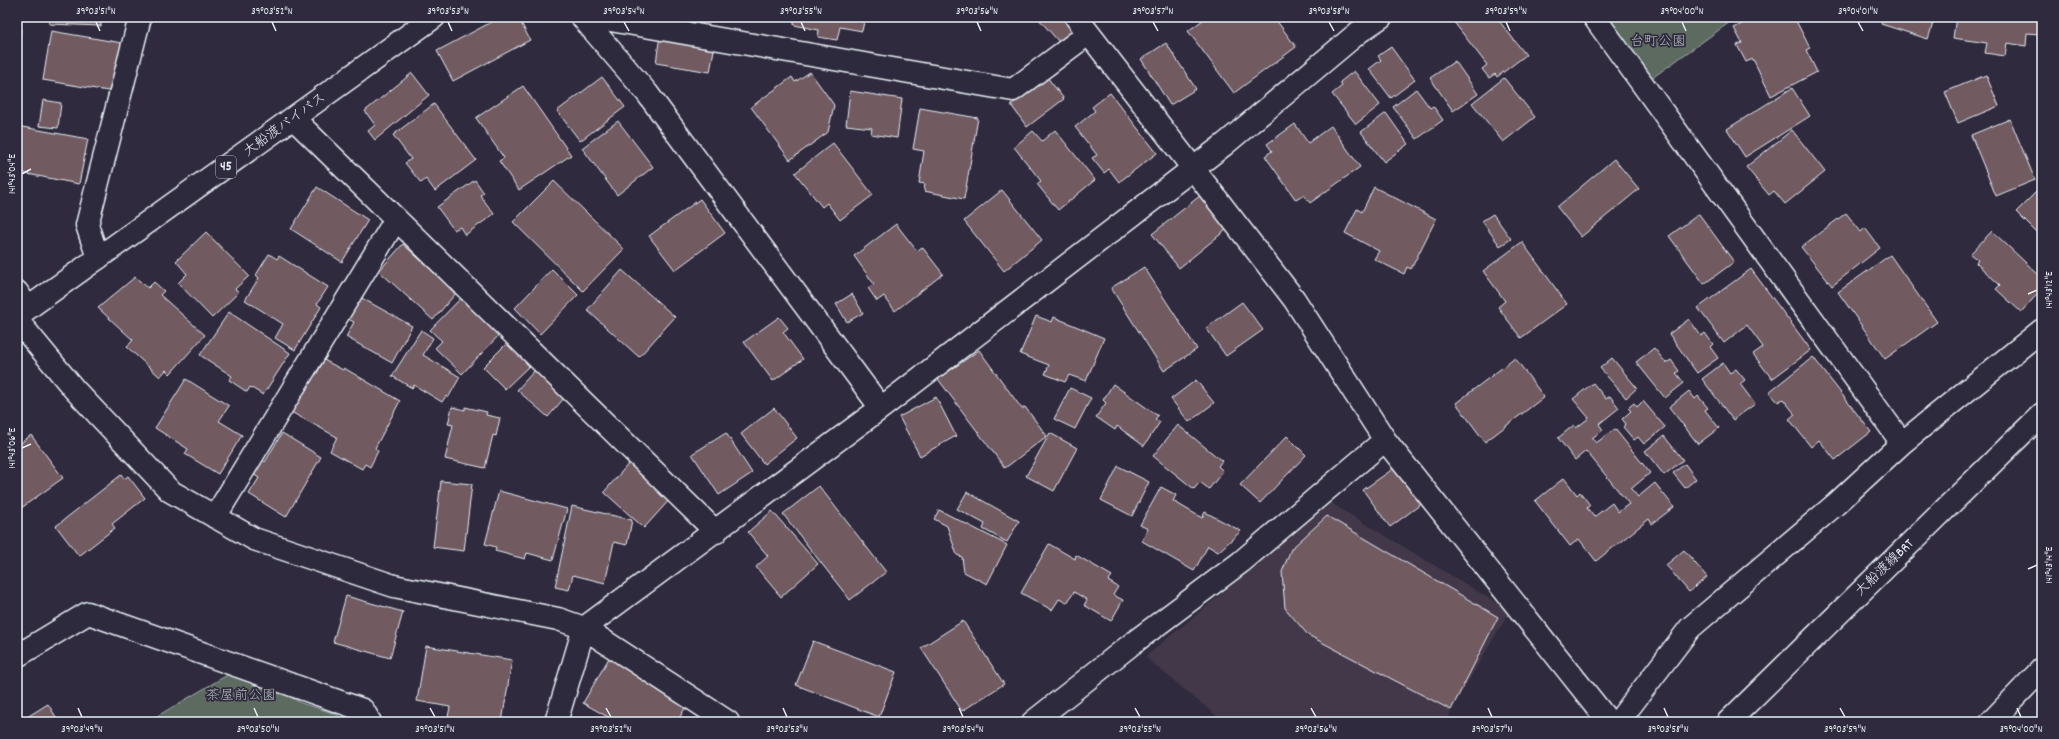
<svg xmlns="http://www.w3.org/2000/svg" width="2059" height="739" viewBox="0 0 2059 739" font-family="Dekko,'Klee One',sans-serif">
<rect width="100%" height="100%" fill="#2f2a3d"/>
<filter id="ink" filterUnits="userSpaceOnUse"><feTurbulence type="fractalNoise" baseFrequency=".025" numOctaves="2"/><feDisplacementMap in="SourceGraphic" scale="8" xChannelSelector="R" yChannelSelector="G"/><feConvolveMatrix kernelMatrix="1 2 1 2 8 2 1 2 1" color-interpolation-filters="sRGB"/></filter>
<g filter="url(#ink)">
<path fill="#433848" d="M 1331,503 L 1510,611 L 1451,710 L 1448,722 L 1224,722 L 1145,657 Z"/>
<path fill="#5b6a61" stroke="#a2aeac" d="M 1608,17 L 1737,17 L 1652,78 Z
M 241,667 L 301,703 L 336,714 L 347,722 L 147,722 Z"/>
<path fill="#715a61" stroke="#e8f1f8" d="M 50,17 L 101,17 L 101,26 L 49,24 Z
M 501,17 L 518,17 L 530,40 L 453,81 L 437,51 Z
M 794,17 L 865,17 L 862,31 L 840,27 L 837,40 L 818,37 L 819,30 L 794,25 Z
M 1037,17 L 1071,17 L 1079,26 L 1060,43 Z
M 1207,17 L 1274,17 L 1296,47 L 1234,93 L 1188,31 Z
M 1450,17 L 1496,17 L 1526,55 L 1497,77 L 1495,74 L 1489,78 L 1482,69 L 1487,65 Z
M 1755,17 L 1794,17 L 1810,48 L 1806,50 L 1817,72 L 1771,96 L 1753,59 L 1746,62 L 1737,45 L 1742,43 L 1734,28 Z
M 1883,17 L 1935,17 L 1928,39 L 1881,24 Z
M 1956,17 L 2042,17 L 2039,34 L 2027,33 L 2026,46 L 2007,43 L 2005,56 L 1985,53 L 1987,43 L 1953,38 Z
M 17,29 L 21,30 L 17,48 Z
M 51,31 L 122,43 L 114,92 L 43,80 Z
M 660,35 L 715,44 L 710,72 L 656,63 Z
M 1166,43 L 1196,89 L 1170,105 L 1141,59 Z
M 1391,47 L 1415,80 L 1391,98 L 1369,69 L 1381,60 L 1378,56 Z
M 1455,61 L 1478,94 L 1453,111 L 1430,78 Z
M 1354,71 L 1380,105 L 1356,124 L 1332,94 L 1342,86 L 1340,82 Z
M 810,72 L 834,105 L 828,132 L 790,160 L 751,107 L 792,77 L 795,82 Z
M 412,73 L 429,95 L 375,140 L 368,131 L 375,125 L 365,111 Z
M 1986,75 L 1999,106 L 1958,123 L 1945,92 Z
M 602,77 L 625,107 L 580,141 L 557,111 Z
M 1047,77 L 1064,99 L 1027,127 L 1011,105 Z
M 1504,78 L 1535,117 L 1503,142 L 1472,103 Z
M 523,86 L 571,155 L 519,190 L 499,161 L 504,158 L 476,118 Z
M 1792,88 L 1810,116 L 1745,157 L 1727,129 Z
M 1416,89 L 1430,108 L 1433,106 L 1443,120 L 1417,139 L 1393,107 Z
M 850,91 L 902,99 L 897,138 L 871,134 L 872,128 L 846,125 Z
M 1110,93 L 1157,153 L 1119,182 L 1109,169 L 1104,173 L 1092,158 L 1097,155 L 1075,127 L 1095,111 L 1092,107 Z
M 43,100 L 61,103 L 58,128 L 39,126 Z
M 434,104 L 476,160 L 435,191 L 426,179 L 421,183 L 405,163 L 411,159 L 393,135 Z
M 920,108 L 978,118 L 964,199 L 924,191 L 925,184 L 919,183 L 924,151 L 913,149 Z
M 1386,113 L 1408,144 L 1384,162 L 1361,132 Z
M 2010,119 L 2035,180 L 1996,196 L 1971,135 Z
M 618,121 L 653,167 L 617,195 L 582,148 Z
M 2042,121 L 2042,132 L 2038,123 Z
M 1295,124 L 1308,143 L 1331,126 L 1360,167 L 1310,203 L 1304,195 L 1296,200 L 1265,156 L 1272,151 L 1267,144 Z
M 17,126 L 88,139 L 79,184 L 17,172 Z
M 1055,130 L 1095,180 L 1058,210 L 1037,184 L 1041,181 L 1014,147 L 1033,131 L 1042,141 Z
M 1792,130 L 1825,172 L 1785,204 L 1774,191 L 1769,195 L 1746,167 Z
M 833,143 L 873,195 L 840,220 L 827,203 L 822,207 L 795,173 Z
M 1614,159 L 1639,189 L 1581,237 L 1557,207 Z
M 475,180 L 484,193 L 480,195 L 494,214 L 465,235 L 460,227 L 454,230 L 437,207 Z
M 554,181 L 624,249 L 583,291 L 513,222 Z
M 2042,186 L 2042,238 L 2016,212 Z
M 317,187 L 368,220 L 342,262 L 291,229 Z
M 1374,187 L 1436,219 L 1411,269 L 1407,267 L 1404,274 L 1374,259 L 1379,251 L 1345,233 L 1357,209 L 1362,212 Z
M 1002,190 L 1042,240 L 1004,271 L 964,221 Z
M 1206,191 L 1232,225 L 1179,268 L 1152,234 Z
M 700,199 L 725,233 L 675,270 L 649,236 Z
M 1846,213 L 1861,232 L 1865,228 L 1880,248 L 1832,286 L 1801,247 Z
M 1493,214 L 1511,239 L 1500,246 L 1482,221 Z
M 1699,214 L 1734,262 L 1704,284 L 1669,236 Z
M 896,224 L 917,251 L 922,247 L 943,274 L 895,311 L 884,296 L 877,301 L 868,288 L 874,284 L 854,256 Z
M 1992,231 L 2042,278 L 2042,289 L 2021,312 L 1996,289 L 2000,285 L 1976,263 L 1978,260 L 1970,254 Z
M 206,232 L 249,276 L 235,289 L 239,292 L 212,318 L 178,283 L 187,274 L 176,261 Z
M 1522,242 L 1567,304 L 1521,338 L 1498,307 L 1505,301 L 1483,271 Z
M 403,244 L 456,293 L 433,320 L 379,271 Z
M 269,254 L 277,259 L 279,256 L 328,287 L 317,304 L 321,307 L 295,350 L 275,338 L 283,324 L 245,300 L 259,278 L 256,275 Z
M 1890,255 L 1937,322 L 1885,359 L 1838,292 Z
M 1144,267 L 1197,349 L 1164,371 L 1111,288 Z
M 552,269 L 578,295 L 540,334 L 515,308 Z
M 1751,269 L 1811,350 L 1772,379 L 1753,354 L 1763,347 L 1747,325 L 1724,343 L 1698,308 Z
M 622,270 L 675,317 L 639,357 L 587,310 Z
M 135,277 L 148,288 L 154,282 L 164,291 L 160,295 L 205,335 L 170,374 L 166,370 L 160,377 L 127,347 L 133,340 L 98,308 Z
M 852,294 L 863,313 L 847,322 L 836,304 Z
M 358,296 L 412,326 L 392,363 L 346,337 L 354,322 L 346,318 Z
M 462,297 L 500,334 L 462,374 L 435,348 L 442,341 L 430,330 Z
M 1242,302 L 1263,330 L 1226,356 L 1206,328 Z
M 229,312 L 290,353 L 263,395 L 250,387 L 247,392 L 229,380 L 232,376 L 200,355 Z
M 1036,316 L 1052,322 L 1054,317 L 1104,338 L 1086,381 L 1069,375 L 1065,382 L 1045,374 L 1049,365 L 1020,354 Z
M 779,317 L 788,328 L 783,332 L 803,359 L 773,381 L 744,342 Z
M 1689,319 L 1701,336 L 1705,333 L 1713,344 L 1710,347 L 1718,358 L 1697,373 L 1669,334 Z
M 421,330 L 433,338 L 423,355 L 460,377 L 448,398 L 446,396 L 442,402 L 414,385 L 412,388 L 392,376 Z
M 509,341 L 531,364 L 505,389 L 483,367 Z
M 1654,348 L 1666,363 L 1671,360 L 1679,371 L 1676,373 L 1684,383 L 1665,398 L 1636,362 Z
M 979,350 L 1022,409 L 1025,407 L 1047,436 L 1005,468 L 938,379 Z
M 1813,357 L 1871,432 L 1835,460 L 1819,440 L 1811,447 L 1789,419 L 1795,414 L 1783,399 L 1778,402 L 1769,392 Z
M 1515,358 L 1544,397 L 1485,442 L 1456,403 Z
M 1612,358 L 1637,388 L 1626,398 L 1600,368 Z
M 324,360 L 343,370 L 344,368 L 400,401 L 375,448 L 378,451 L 370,467 L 365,464 L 362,469 L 330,451 L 337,437 L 291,412 L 312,372 L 316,375 Z
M 1723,363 L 1730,373 L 1736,369 L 1745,380 L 1740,384 L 1755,404 L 1733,420 L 1702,379 Z
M 535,370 L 565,397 L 548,417 L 517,390 Z
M 186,379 L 229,406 L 219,421 L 242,435 L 218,474 L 185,454 L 188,449 L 155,428 Z
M 1196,380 L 1214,403 L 1189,422 L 1171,399 Z
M 1593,383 L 1606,399 L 1610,396 L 1619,408 L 1599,424 L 1603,430 L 1592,438 L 1596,443 L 1615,429 L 1650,473 L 1631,489 L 1638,497 L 1655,483 L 1674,507 L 1652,524 L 1649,519 L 1596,561 L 1579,539 L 1570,546 L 1535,501 L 1564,478 L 1577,495 L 1580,492 L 1590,505 L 1587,508 L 1594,517 L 1612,503 L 1618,512 L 1629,504 L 1586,451 L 1575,460 L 1558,438 L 1574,425 L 1576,428 L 1589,418 L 1573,399 Z
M 1113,384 L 1158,416 L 1155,419 L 1160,422 L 1144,446 L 1117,426 L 1115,430 L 1096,417 L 1106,403 L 1103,400 Z
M 1070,388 L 1091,398 L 1075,429 L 1054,419 Z
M 1689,391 L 1695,399 L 1698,396 L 1708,408 L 1705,410 L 1719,428 L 1698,444 L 1669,407 Z
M 936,397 L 956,436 L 920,456 L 899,417 Z
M 1643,401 L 1665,427 L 1644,444 L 1638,437 L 1634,440 L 1623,427 L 1626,424 L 1622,419 L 1631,411 L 1628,408 L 1634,403 L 1637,407 Z
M 452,407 L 465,410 L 465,407 L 487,412 L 486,415 L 500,418 L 496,436 L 493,435 L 485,468 L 445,459 L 453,425 L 448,424 Z
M 774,408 L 797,438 L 764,464 L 741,434 Z
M 1178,425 L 1222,461 L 1218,466 L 1223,471 L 1209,489 L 1200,482 L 1194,489 L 1153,456 Z
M 282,433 L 321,457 L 286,517 L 249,494 L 259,478 L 253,474 L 262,459 L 265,462 Z
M 726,433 L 752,473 L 719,495 L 692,454 Z
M 1050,433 L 1077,448 L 1054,491 L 1026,476 Z
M 31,435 L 63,478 L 17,511 L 17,446 Z
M 1287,436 L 1306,455 L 1260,503 L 1240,485 Z
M 1664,436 L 1683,460 L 1664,475 L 1645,451 Z
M 631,461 L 672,497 L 644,528 L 604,492 Z
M 1685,464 L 1696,479 L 1685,488 L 1673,473 Z
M 1118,466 L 1149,482 L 1132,516 L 1101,500 Z
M 1397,466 L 1424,502 L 1390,527 L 1363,490 Z
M 121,475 L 124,479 L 128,476 L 145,498 L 112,524 L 115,528 L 79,556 L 56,526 Z
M 441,481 L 472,484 L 464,551 L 433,547 Z
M 819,486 L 886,572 L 850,600 L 783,514 Z
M 1161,487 L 1176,495 L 1173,501 L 1202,518 L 1205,512 L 1241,531 L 1218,552 L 1208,546 L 1194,571 L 1142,541 L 1148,529 L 1140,525 Z
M 499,491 L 567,509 L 553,560 L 527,553 L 525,559 L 495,551 L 496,547 L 485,544 Z
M 967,492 L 1019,521 L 1007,542 L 983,529 L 985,524 L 957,509 Z
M 572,506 L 632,520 L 627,545 L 614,542 L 605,583 L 573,575 L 569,590 L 555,587 Z
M 939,510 L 1007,545 L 987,584 L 964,572 L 962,557 L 957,555 L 947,526 L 934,519 Z
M 772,511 L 818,564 L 781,597 L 756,567 L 768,556 L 748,532 Z
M 1327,516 L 1498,617 L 1451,710 L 1308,635 L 1285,608 L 1282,572 L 1291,549 Z
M 1049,544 L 1075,559 L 1076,555 L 1112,576 L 1108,581 L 1118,587 L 1113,595 L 1123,600 L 1111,621 L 1084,605 L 1087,600 L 1074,592 L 1067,603 L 1059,599 L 1052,610 L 1021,593 Z
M 1684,550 L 1707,577 L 1689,592 L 1666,565 Z
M 346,596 L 403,612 L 390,658 L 333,642 Z
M 963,621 L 1004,684 L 962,711 L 921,648 Z
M 813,641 L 896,672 L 879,717 L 796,685 Z
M 426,646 L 512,660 L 502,722 L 447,722 L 450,707 L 417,701 Z
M 609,658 L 688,703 L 677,722 L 617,722 L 583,703 Z
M 48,704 L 59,722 L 19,722 Z"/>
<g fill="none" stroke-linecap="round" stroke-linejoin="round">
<g stroke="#e8f1f8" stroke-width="25">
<path id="minor" d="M 582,17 L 647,93 L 881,408
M 593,17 L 1013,90 L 1088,34
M 1076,17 L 1294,299 L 1385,440 L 1609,722
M 1594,17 L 1902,443
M 294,119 L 716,532
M 98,258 L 87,225 L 140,17
M 17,292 L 28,308
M 17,320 L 74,389 L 170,491 L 254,539 L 394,586 L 558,619 L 584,628 L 728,722
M 215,517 L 396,219
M 17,656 L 88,613 L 363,710 L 370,722
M 556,722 L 584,628 L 881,408 L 1225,144 L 1359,32 L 1381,17
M 1033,722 L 1133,643 L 1241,562 L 1385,440
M 1618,722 L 1690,628 L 1836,504 L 1902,443 L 2042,330
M 1728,722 L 2042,414"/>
</g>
<g stroke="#e8f1f8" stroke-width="25">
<path id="major" d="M 1991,722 L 2042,669"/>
</g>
<g stroke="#e8f1f8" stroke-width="25">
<path id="highway" d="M 17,316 L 434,17"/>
</g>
<use href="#minor" stroke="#2f2a3d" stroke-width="22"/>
<use href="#major" stroke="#2f2a3d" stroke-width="22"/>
<use href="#highway" stroke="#2f2a3d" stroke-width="22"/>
</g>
</g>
<path fill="none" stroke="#e8f1f8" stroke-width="1.5" d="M 96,22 L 100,31M 272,22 L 276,31M 448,22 L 452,31M 624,22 L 629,31M 801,22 L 805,31M 977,22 L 981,31M 1153,22 L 1158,31M 1329,22 L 1334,31M 1506,22 L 1510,31M 1682,22 L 1686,31M 1858,22 L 1863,31M 22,174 L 31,169M 2028,294 L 2037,290M 22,448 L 31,444M 2028,569 L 2037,565M 78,708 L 82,717M 254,708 L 258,717M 430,708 L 435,717M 606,708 L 611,717M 783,708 L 787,717M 959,708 L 963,717M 1135,708 L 1140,717M 1311,708 L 1316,717M 1488,708 L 1492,717M 1664,708 L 1668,717M 1840,708 L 1845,717M 2017,708 L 2021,717"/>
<g text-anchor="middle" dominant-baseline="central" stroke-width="3.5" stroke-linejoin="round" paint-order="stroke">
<rect fill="#2f2a3d" stroke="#b0b5c0" stroke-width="1" x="216" y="156" width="20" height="22" rx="3"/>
<g font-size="13" font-weight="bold" fill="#e8f1f8">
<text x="226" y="167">45</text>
</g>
<g font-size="14" fill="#b0bbbc" stroke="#2f2a3d">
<text x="1658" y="42">台町公園</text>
<text x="241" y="696">茶屋前公園</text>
</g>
<g font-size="14" fill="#e8f1f8" stroke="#2f2a3d">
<text transform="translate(285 125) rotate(-36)">大船渡バイパス</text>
<text transform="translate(1885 568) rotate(-44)">大船渡線BRT</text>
</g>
</g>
<rect width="2059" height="739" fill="none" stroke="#2f2a3d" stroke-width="44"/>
<rect x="22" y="22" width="2015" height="695" fill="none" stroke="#e8f1f8" stroke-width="1.5"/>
<g font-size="10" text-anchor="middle" fill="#e8f1f8">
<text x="96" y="14">39°03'51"N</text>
<text x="272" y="14">39°03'52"N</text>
<text x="448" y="14">39°03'53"N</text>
<text x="624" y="14">39°03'54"N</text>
<text x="801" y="14">39°03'55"N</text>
<text x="977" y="14">39°03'56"N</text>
<text x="1153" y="14">39°03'57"N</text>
<text x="1329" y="14">39°03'58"N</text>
<text x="1506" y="14">39°03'59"N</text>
<text x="1682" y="14">39°04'00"N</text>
<text x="1858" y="14">39°04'01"N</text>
<text transform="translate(11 174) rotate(-90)" y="4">141°43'04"E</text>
<text transform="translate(2048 290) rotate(-90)" y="4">141°43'12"E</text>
<text transform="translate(11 448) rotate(-90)" y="4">141°43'06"E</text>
<text transform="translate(2048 565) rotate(-90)" y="4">141°43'14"E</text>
<text x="82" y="732">39°03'49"N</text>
<text x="258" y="732">39°03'50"N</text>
<text x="435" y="732">39°03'51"N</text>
<text x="611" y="732">39°03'52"N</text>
<text x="787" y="732">39°03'53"N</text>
<text x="963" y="732">39°03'54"N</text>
<text x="1140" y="732">39°03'55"N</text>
<text x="1316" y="732">39°03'56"N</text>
<text x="1492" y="732">39°03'57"N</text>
<text x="1668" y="732">39°03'58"N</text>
<text x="1845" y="732">39°03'59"N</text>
<text x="2021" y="732">39°04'00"N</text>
</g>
</svg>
